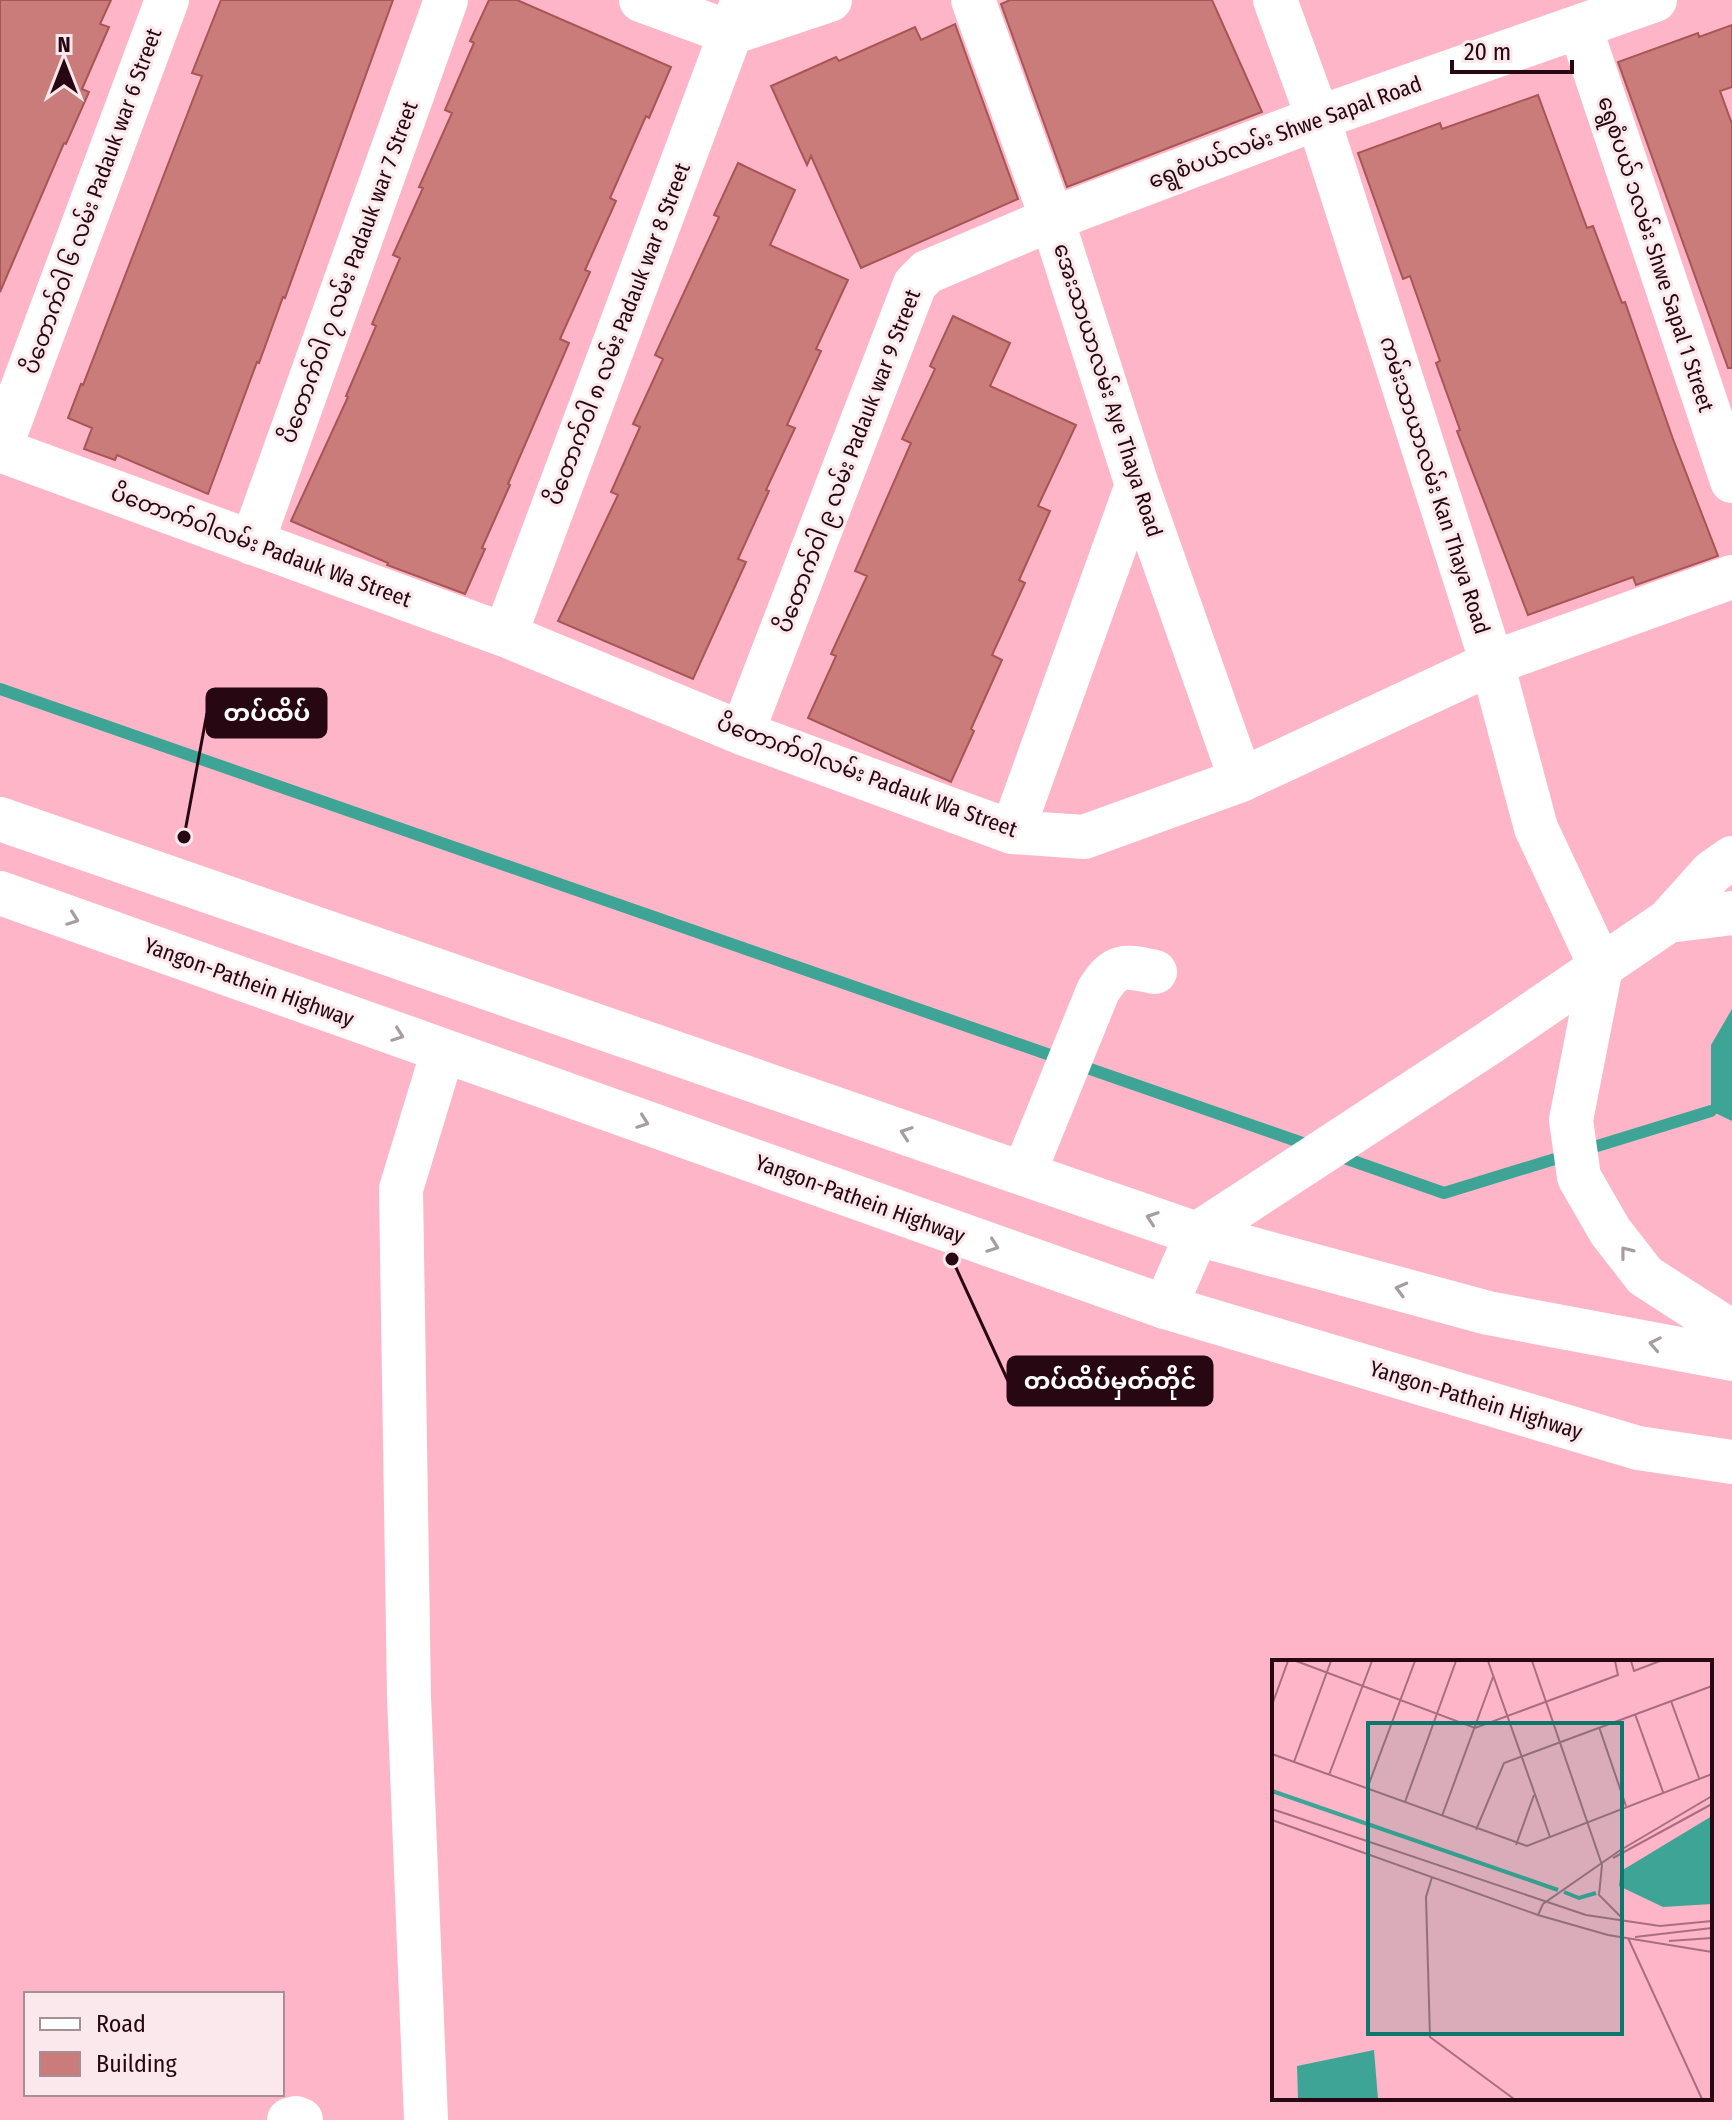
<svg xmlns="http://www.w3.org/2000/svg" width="1732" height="2120" viewBox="0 0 1732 2120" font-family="'Fira Sans Condensed','Noto Sans Myanmar',sans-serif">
<rect width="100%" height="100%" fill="#feb5c8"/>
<path fill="#3ea596" d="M 1732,1009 L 1732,1121 L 1711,1111 L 1711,1045 Z"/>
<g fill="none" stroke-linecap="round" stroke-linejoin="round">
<path stroke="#3ea596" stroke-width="12" d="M 0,689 L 1311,1146
M 1336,1155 L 1444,1193 L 1711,1111"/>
</g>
<path fill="#ca7c7a" stroke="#a85554" stroke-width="2" d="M 0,0 L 111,0 L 100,24 L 109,27 L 82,89 L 89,92 L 66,144 L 64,143 L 0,292 Z
M 221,0 L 393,0 L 285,298 L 283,297 L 259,363 L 257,362 L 208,494 L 117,455 L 115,460 L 84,449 L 92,428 L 68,418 L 81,384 L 83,385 L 202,76 L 192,73 Z
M 489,0 L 517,0 L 671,67 L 649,118 L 646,116 L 610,198 L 616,201 L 585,270 L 590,272 L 560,339 L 569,343 L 508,484 L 510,485 L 482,548 L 485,549 L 465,594 L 387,565 L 388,563 L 291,521 L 348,397 L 346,396 L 376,326 L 372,324 L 400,258 L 393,255 L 423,188 L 419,187 L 452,113 L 445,110 L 474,43 L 470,41 Z
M 1010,0 L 1212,0 L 1262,112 L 1067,187 L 1001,4 Z
M 955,24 L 1018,199 L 861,268 L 811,156 L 807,165 L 771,86 L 836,57 L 839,61 L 915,27 L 921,40 Z
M 1732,25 L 1732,87 L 1720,91 L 1732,124 L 1732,368 L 1728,368 L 1618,62 L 1698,33 L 1699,37 Z
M 1538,95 L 1587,228 L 1593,226 L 1622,303 L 1625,302 L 1673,439 L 1718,556 L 1636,585 L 1633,577 L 1528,615 L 1457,431 L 1460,430 L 1436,363 L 1440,361 L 1410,276 L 1403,279 L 1358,153 L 1440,123 L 1442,129 Z
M 738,163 L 795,190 L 770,245 L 848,280 L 816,349 L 821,351 L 787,425 L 795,428 L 766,490 L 769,491 L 738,559 L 746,562 L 693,679 L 558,621 L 618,495 L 611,492 L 640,427 L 633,424 L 663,359 L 655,355 L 719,217 L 714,215 Z
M 953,316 L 1010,343 L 990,386 L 1076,425 L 1038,506 L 1050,511 L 1019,580 L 1025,583 L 992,655 L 1002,660 L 971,729 L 974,731 L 951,782 L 808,718 L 836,656 L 831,654 L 867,576 L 855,571 L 911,443 L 902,439 L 935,369 L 930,366 Z"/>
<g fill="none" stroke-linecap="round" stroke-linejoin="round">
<path stroke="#fff" stroke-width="44" d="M 641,0 L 731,33 L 830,0
M 973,0 L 1052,219 L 1137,485 L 1241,780
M 1275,0 L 1318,118 L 1492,663 L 1536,828 L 1601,967
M 1580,27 L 1732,481
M 0,448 L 167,0
M 0,450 L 505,635 L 742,733 L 1012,832 L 1084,837 L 1241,780 L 1492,663 L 1732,577
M 252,543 L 446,0
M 505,635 L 743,0
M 742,733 L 915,284 L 927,272 L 1052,219 L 1318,118 L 1655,0
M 1012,832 L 1137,485
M 1668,921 L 1732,913
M 1024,1173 L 1098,991 C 1116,962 1125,966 1155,972
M 1165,1307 L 1197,1234 L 1489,1043 L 1668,921 L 1712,872 L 1732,858
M 289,2120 L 296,2118 L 301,2120
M 426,2120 L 409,1697 L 401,1189 L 443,1051"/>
<path stroke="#fff" stroke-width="44" d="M 0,819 L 1197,1234 L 1488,1313 L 1732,1359
M 0,893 L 1165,1307 L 1638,1448 L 1732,1462
M 1601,967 L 1571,1120 L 1579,1177 L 1610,1231 L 1645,1276 L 1732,1332"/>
</g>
<defs><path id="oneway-chevron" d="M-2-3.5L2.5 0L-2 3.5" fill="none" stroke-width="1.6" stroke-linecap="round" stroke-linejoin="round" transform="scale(2)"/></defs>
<g stroke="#a89ca0">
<use href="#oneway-chevron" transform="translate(73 919) rotate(20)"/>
<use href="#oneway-chevron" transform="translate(398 1035) rotate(20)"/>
<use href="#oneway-chevron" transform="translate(643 1122) rotate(20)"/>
<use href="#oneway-chevron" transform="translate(906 1133) rotate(-161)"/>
<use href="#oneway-chevron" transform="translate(1152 1218) rotate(-161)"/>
<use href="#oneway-chevron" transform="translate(993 1246) rotate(20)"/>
<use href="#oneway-chevron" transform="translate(1626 1252) rotate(-128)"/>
<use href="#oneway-chevron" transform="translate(1401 1289) rotate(-165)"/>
<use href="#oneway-chevron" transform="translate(1655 1344) rotate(-169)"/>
</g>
<g text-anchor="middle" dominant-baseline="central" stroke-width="6" stroke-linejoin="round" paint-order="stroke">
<g font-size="22" fill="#260712" stroke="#fbe8ec">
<text transform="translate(1285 132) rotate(-20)">ရွေစံပယ်လမ်း Shwe Sapal Road</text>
<text transform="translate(92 201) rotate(-70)">ပိတောက်ဝါ ၆ လမ်း Padauk war 6 Street</text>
<text transform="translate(1656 254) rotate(72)">ရွေစံပယ် ၁လမ်း Shwe Sapal 1 Street</text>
<text transform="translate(349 272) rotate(-70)">ပိတောက်ဝါ ၇ လမ်း Padauk war 7 Street</text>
<text transform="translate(618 334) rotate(-69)">ပိတောက်ဝါ ၈ လမ်း Padauk war 8 Street</text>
<text transform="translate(1108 390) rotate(72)">အေးသာယာလမ်း Aye Thaya Road</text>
<text transform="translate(848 461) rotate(-69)">ပိတောက်ဝါ ၉ လမ်း Padauk war 9 Street</text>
<text transform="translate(1435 485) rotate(72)">ကမ်းသာယာလမ်း Kan Thaya Road</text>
<text transform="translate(261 546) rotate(20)">ပိတောက်ဝါလမ်း Padauk Wa Street</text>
<text transform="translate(867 776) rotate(20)">ပိတောက်ဝါလမ်း Padauk Wa Street</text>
<text transform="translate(249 982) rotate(20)">Yangon-Pathein Highway</text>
<text transform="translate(860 1199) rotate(20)">Yangon-Pathein Highway</text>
<text transform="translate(1476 1400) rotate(17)">Yangon-Pathein Highway</text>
</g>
</g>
<g transform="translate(1272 1660)">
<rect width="440" height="440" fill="#feb5c8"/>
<path d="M 440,156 L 440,244 L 391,247 L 347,226 L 349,211 ZM 102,390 L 106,439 L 26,439 L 25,406 Z" fill="#3ea596"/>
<path fill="none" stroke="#3ea596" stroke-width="4" d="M 0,131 L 286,230M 292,232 L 307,238 L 324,233"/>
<path fill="none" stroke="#a86f7f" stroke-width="2" d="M 24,1 L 203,68 L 346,15 L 343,1M 216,1 L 278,177M 260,1 L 330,205M 359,1 L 362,11 L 388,1M 399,41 L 427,118M 0,45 L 16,1M 363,54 L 391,132M 327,67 L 354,146M 0,94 L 255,186 L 440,114M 22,102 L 59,1M 57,115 L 100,1M 95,129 L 143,1M 133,142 L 184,1M 0,149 L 314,255 L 388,266 L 440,261M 170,156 L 221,17M 0,160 L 266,255 L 336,275 L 440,292M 204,170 L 232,103 L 440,26M 244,185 L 262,135M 341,198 L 440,144M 330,205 L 327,235 L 351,259M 160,217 L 154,237 L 158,377 L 242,439M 266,255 L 271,244 L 347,191 L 440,136M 363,277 L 440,268M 356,278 L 430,439M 397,281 L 440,278"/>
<path fill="#0f766e" fill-opacity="0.15" stroke="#0f766e" stroke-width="4" d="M 96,63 L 350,63 L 350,374 L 96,374 Z"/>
<rect width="440" height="440" fill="none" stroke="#260712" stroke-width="4"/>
</g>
<path fill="none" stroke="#260712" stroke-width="3" d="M184 837L207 713M952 1259L1008 1381"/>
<g fill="#260712" stroke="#fbe8ec" stroke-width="3">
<circle cx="184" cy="837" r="8"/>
<circle cx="952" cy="1259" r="8"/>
</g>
<g fill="#260712" stroke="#260712" stroke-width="3">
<rect x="207" y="689" width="119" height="48" rx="8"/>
<rect x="1008" y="1357" width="204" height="48" rx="8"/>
</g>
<g font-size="24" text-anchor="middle" font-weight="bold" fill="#fff">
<text x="267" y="721">တပ်ထိပ်</text>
<text x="1110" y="1389">တပ်ထိပ်မှတ်တိုင်</text>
</g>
<rect x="24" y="1992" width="260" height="104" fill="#fbe8ec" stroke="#a68e95" stroke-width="2"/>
<rect x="40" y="2018" width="40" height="12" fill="#ffffff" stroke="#a68e95" stroke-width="2"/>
<text x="96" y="2032" font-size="24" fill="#260712">Road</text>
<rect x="40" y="2052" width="40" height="24" fill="#ca7c7a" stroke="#a68e95" stroke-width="2"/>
<text x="96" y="2072" font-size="24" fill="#260712">Building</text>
<g transform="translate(64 64)" stroke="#fbe8ec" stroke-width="6" paint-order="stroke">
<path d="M0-6L14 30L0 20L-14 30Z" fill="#260712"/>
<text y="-12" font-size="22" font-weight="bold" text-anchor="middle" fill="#260712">N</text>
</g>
<path d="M1452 60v12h120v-12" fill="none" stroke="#260712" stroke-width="4"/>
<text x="1464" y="60" font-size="24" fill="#260712" stroke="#fbe8ec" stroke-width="6" paint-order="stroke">20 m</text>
</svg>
